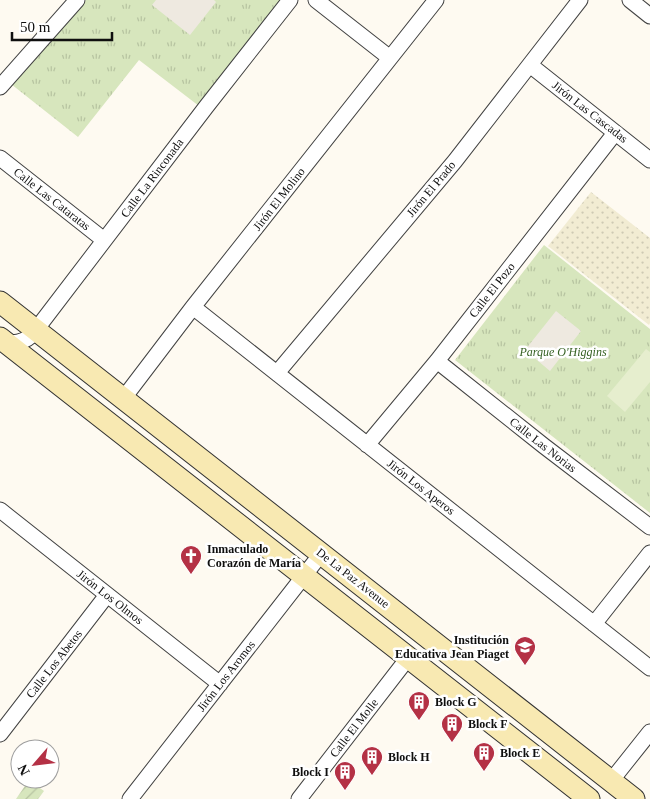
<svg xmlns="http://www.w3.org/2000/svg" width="650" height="799" viewBox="0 0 650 799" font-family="'Times New Roman',serif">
<defs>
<pattern id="farmland-dots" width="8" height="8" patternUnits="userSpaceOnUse" patternTransform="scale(1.25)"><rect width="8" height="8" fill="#f2ecd3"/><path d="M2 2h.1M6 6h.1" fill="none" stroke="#cec9b4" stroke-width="1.8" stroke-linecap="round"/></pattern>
<pattern id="park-tufts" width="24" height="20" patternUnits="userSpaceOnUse" patternTransform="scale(1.25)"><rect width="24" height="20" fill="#d7e6bd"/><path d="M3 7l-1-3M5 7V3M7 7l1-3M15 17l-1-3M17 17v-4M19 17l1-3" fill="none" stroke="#b7c4a1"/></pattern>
<pattern id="garden-furrows" width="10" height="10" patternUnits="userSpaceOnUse" patternTransform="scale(1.25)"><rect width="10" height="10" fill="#d7e6bd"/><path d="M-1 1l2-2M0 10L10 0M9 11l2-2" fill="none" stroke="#b7c4a1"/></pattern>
</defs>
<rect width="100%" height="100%" fill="#fefaf1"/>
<path fill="url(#farmland-dots)" d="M 591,192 L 650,238 L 650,323 L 649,325 L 548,246 Z"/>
<path fill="url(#park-tufts)" d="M 86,0 L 281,0 L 199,106 L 139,60 L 78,137 L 11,84 Z
M 544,245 L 650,329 L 650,513 L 455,360 Z"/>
<path fill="url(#garden-furrows)" d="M 29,780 L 44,791 L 38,799 L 16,799 Z"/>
<path fill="#e6eece" d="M 646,349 L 650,352 L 650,382 L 625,412 L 607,396 Z"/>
<path fill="#eee9e0" d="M 156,0 L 214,0 L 216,2 L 190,35 L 152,5 Z
M 556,311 L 581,331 L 550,371 L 525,350 Z"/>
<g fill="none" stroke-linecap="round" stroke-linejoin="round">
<g stroke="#424242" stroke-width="17">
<path id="street" d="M 316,0 L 390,58
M 630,0 L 650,16
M 530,65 L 650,160
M 0,87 L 77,0
M 0,158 L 104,240
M 193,307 L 650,668
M 6,342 C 16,344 24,342 32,335 L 206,107 L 290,0
M 437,361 L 544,446 L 650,527
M 277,373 L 455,161 L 580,0
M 123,399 L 193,307 L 436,0
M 367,445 L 437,361 L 615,133
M 0,510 L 220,684
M 594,624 L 650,553
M 0,734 L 107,595
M 611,781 L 650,732
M 130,799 L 321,554
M 299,799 L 408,658"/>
</g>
<g stroke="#313131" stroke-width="23">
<path id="secondary" d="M 0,302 L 634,799
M 0,338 L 589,799"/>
</g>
<use href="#street" stroke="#fff" stroke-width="15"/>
<use href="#secondary" stroke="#f8e9b2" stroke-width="21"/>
</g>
<defs>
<g id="church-pin" transform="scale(1.125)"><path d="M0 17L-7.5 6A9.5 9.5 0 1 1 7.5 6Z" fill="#b43145" stroke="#fff"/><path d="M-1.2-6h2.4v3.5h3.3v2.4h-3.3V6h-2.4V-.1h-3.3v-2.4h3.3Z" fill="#fff"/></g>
<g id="school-pin" transform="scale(1.125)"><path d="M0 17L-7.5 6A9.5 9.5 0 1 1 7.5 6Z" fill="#b43145" stroke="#fff"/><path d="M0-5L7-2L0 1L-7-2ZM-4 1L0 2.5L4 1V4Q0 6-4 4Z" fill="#fff"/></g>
<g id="building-pin" transform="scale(1.125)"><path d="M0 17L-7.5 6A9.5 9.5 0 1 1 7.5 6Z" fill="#b43145" stroke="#fff"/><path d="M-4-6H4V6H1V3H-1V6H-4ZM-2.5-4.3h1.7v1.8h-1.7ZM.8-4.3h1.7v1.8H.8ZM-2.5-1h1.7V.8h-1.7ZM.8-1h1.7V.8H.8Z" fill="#fff"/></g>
</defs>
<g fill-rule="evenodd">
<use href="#church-pin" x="191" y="556"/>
<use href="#school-pin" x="525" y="647"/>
<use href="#building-pin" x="419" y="702"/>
<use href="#building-pin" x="452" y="724"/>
<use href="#building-pin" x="484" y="753"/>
<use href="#building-pin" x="372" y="757"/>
<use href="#building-pin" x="345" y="772"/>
</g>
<g text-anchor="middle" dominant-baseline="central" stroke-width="5" stroke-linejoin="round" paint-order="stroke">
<g font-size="12" fill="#0f0f0f" stroke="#fff">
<text transform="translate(590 112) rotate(38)">Jirón Las Cascadas</text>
<text transform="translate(152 178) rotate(-53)">Calle La Rinconada</text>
<text transform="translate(431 189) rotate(-50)">Jirón El Prado</text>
<text transform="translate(52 199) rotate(38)">Calle Las Cataratas</text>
<text transform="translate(279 199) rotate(-52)">Jirón El Molino</text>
<text transform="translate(492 290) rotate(-52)">Calle El Pozo</text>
<text transform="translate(543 445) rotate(38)">Calle Las Norias</text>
<text transform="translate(421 487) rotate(38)">Jirón Los Aperos</text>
<text transform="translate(353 578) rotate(38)">De La Paz Avenue</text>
<text transform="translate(110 597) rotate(38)">Jirón Los Olmos</text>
<text transform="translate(54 664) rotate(-52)">Calle Los Abetos</text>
<text transform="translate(226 676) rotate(-52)">Jirón Los Aromos</text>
<text transform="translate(354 728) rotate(-52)">Calle El Molle</text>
</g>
<g font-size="12" font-style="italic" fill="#376224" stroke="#fff">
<text x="563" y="352">Parque O'Higgins</text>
</g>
<g font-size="12" font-weight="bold" fill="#0f0f0f" stroke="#fff" text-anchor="start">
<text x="207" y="549">Inmaculado<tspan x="207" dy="14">Corazón de María</tspan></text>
<text x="509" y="640" text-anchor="end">Institución<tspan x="509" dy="14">Educativa Jean Piaget</tspan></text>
<text x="435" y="702">Block G</text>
<text x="468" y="724">Block F</text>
<text x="500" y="753">Block E</text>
<text x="388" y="757">Block H</text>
<text x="329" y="772" text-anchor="end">Block I</text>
</g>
</g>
<g transform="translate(35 764) rotate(242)"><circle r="24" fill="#ffffff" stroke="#9f9f9f"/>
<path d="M0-4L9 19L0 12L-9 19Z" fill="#b43145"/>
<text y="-8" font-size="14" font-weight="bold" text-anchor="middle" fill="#0f0f0f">N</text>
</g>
<path d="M12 32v8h100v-8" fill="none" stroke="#0f0f0f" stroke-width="2.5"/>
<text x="20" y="32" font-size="15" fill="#0f0f0f" stroke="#ffffff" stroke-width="4" paint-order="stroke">50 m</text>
</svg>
